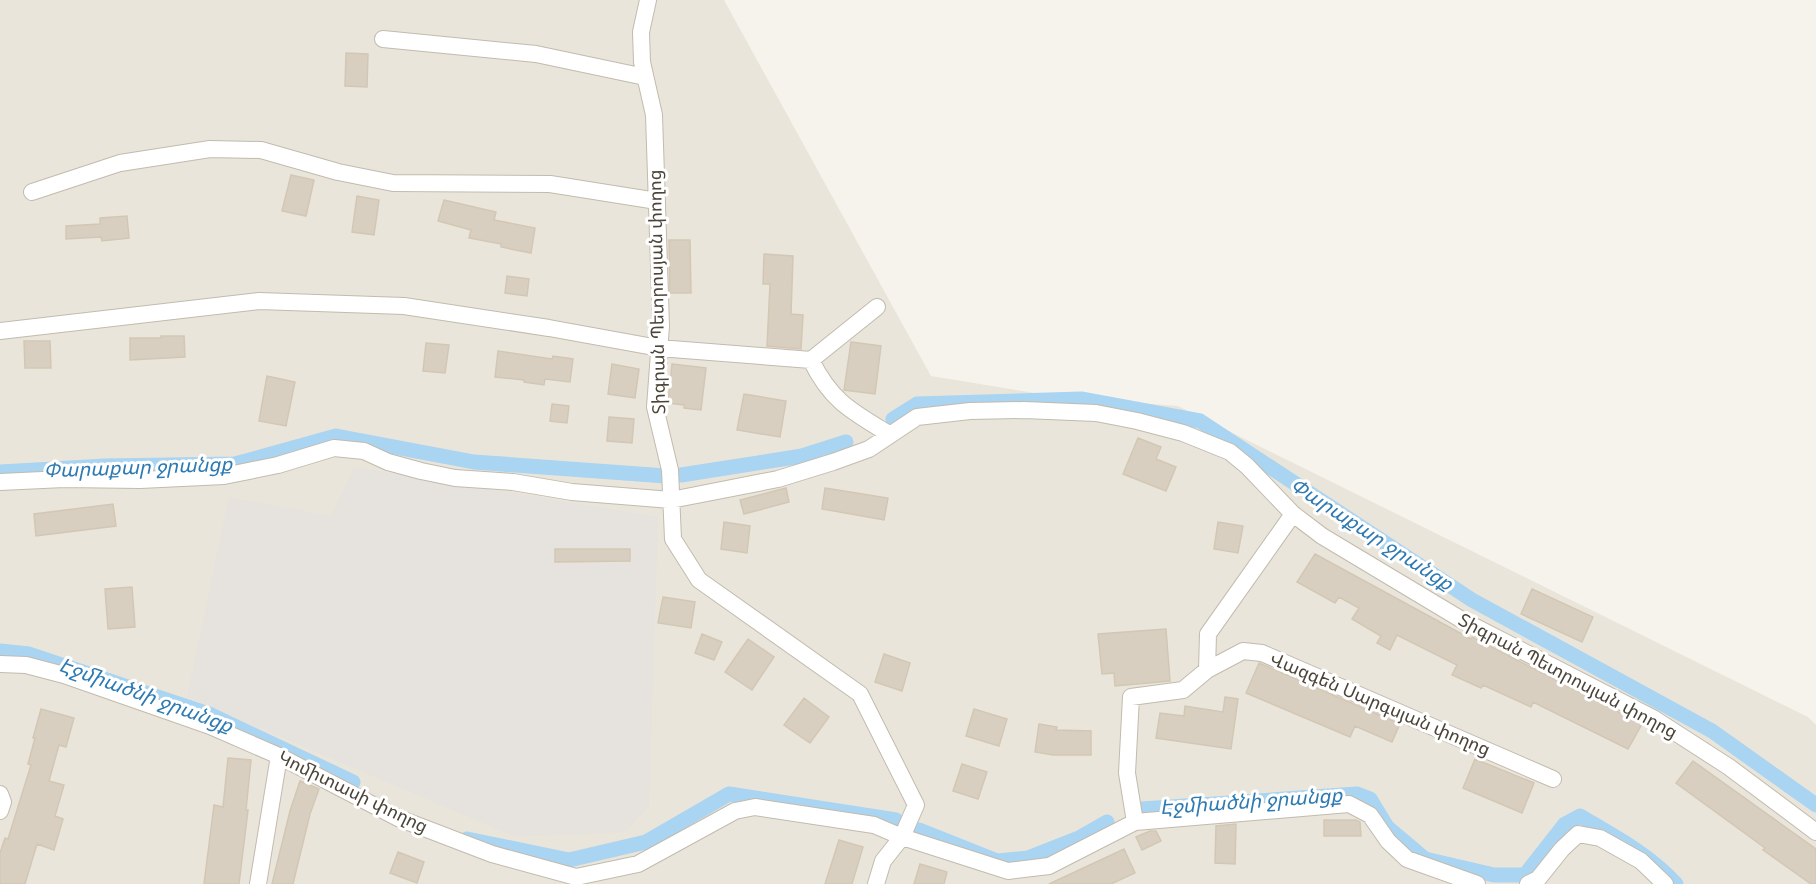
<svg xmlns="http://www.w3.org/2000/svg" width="1816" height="884" viewBox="0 0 1816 884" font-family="Rubik,'Noto Sans Armenian',sans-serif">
<rect width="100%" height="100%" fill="#f6f3ec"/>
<path fill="#eae5da" d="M 0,0 L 724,0 L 931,376 L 1059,397 L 1178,406 L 1808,717 L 1816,725 L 1816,884 L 0,884 Z"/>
<path fill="#e6e2dd" d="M 354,467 L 658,517 L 649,807 L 625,832 L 516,837 L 187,697 L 229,497 L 331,516 Z"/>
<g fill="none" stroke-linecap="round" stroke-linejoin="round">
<path stroke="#a9d4f2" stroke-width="15" d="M 893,419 L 917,404 L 1081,399 L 1200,421 L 1472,600 L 1712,731 L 1816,805
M 0,472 L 105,466 L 235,464 L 336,436 L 474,462 L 666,476
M 681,475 L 802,456 L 846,442
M 0,651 L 29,654 L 209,714 L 353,782
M 1142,809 L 1357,794 L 1370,799 L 1387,827 L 1425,859 L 1494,875 L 1525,875 L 1565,824 L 1580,816 C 1614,836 1650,855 1676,884
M 919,830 L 997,861 L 1028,858 L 1079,838 L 1107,822
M 467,839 L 569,860 L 646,842 L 729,794 L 896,820"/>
</g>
<path fill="#d8cfc1" stroke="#d3c7b4" stroke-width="1.5" d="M 346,53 L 368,54 L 367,87 L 345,86 Z
M 291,175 L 314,180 L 306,216 L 282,211 Z
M 357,196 L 379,200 L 374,235 L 352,232 Z
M 444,200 L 496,212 L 494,220 L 535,228 L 531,253 L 501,247 L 501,244 L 469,238 L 471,230 L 438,221 Z
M 127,216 L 129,238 L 102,241 L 101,237 L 66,239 L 66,226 L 100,224 L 100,218 Z
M 669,240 L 690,240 L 691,293 L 670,293 Z
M 764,254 L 793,256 L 791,314 L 803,315 L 801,349 L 767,346 L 770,284 L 763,284 Z
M 507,276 L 529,279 L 527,296 L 505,293 Z
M 161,336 L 184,336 L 185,357 L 130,360 L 130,338 L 161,338 Z
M 24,341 L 50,341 L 51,368 L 25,368 Z
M 851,342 L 881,346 L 875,394 L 844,390 Z
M 426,343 L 449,345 L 445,373 L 423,371 Z
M 498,351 L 552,359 L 553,356 L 573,359 L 570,382 L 545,379 L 544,385 L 524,382 L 524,380 L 495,377 Z
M 612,364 L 639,369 L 635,398 L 608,394 Z
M 672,364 L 706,368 L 701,410 L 684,408 L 684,405 L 668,403 Z
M 267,376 L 295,382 L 286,426 L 259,421 Z
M 744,394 L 786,401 L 780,437 L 737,430 Z
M 552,404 L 569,406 L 567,423 L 550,421 Z
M 609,417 L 634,419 L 632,443 L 607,441 Z
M 1138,438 L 1161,447 L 1156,459 L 1176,467 L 1166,491 L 1123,474 Z
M 786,488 L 789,502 L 744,514 L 740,500 Z
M 825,488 L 888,498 L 884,520 L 822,509 Z
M 113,504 L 116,526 L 36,536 L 34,514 Z
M 724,522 L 750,526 L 747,553 L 721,549 Z
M 1218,522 L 1243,526 L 1238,553 L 1214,549 Z
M 555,549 L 630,549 L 630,561 L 555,562 Z
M 1315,554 L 1471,639 L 1472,637 L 1642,724 L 1628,749 L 1533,702 L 1531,707 L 1483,685 L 1481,688 L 1452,675 L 1457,665 L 1397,635 L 1390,650 L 1377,643 L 1381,636 L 1352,619 L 1359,608 L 1339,597 L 1335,603 L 1297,582 Z
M 132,587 L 135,627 L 108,629 L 105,589 Z
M 1532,589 L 1593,617 L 1582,642 L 1521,614 Z
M 663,597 L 695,602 L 691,628 L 658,623 Z
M 1166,629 L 1170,681 L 1115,686 L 1114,673 L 1102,674 L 1098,634 Z
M 702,634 L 722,642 L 714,660 L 695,653 Z
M 748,639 L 774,657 L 752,690 L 725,672 Z
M 884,654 L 910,663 L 902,691 L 875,682 Z
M 1259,663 L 1400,724 L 1392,742 L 1355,726 L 1350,737 L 1246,693 Z
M 1225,697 L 1238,699 L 1231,749 L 1156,738 L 1160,713 L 1184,716 L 1185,706 L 1223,712 Z
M 804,698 L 829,717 L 810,743 L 784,725 Z
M 41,709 L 74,718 L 66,747 L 59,745 L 49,781 L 64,785 L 55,816 L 63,819 L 54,850 L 37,844 L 25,884 L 0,884 L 0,853 L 5,838 L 8,839 L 31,765 L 28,764 L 35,738 L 33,738 Z
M 974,709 L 1007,719 L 999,746 L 966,736 Z
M 1039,724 L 1057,727 L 1056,730 L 1091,731 L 1091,755 L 1053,755 L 1035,752 Z
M 228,758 L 251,760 L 246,810 L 248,810 L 239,884 L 204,884 L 214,805 L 223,807 Z
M 1475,759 L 1534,783 L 1522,813 L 1463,788 Z
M 1693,761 L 1816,849 L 1816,884 L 1811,884 L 1763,850 L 1765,848 L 1676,783 Z
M 962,764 L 987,772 L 978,799 L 953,791 Z
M 300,781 L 319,789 L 310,814 L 293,884 L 272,884 L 290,811 Z
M 1324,820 L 1356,820 L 1360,822 L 1361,836 L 1324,836 Z
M 1236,824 L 1235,864 L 1215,863 L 1216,826 Z
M 1150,831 L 1156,831 L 1161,841 L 1142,850 L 1136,837 Z
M 839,840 L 863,847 L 852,884 L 825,884 Z
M 1124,849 L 1135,873 L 1111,884 L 1049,884 Z
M 398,852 L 424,862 L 417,883 L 390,873 Z
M 920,864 L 947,872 L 944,884 L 914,884 Z"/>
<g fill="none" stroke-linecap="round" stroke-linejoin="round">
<g stroke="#c2bbae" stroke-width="18">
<path id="minor" d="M 648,0 L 641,32 L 642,62 L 654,115 L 661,326 L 655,407 L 670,470 L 673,539 L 699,580 L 860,694 L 916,805 L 902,837 L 883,861 L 876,884
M 383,39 L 536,54 L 645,77
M 32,192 L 120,163 L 210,149 L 261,150 L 338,172 L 393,183 L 550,184 L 657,201
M 0,331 L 259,301 L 404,306 L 549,328 L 659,348 L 811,360 L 877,307
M 811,360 C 831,401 851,411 889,434
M 0,482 L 64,479 L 140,480 L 224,476 L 278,465 L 334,448 L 364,451 L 388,462 L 421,471 L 455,478 L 513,482 L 572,492 L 671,500 L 778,479 L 833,462 L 869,449 L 917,417 L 970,411 L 1024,410 L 1096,413 L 1137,421 L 1183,433 L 1230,452 L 1247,466 L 1293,514 L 1322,536 L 1462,620 L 1653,718 L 1729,767 L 1816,832
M 0,664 L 26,665 L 64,675 L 210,726 L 279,756 L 398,818 L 492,854 L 576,877 L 638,864 L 735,811 L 755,807 L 874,825 L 902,837 L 1008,871 L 1049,866 L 1135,822 L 1349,804 L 1370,815 L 1388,841 L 1407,859 L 1477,884
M 1207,670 L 1243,651 L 1262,653 L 1553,779
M 0,794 L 3,802 L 0,811
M 1135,822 L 1127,773 L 1131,697 L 1183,690 L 1207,670 L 1208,634 L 1293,514
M 258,884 L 279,756
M 1528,884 L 1538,879 L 1562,849 L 1578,834 L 1600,838 L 1641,861 L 1665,884"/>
</g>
<use href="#minor" stroke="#fff" stroke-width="16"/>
</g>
<g text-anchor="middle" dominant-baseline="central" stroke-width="6" stroke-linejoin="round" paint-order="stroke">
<g font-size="18" fill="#4b4439" stroke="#fff">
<text transform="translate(657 292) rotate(-91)">Տիգրան Պետրոսյան փողոց</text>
<text transform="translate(1568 676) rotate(28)">Տիգրան Պետրոսյան փողոց</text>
<text transform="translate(1380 704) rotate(23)">Վազգեն Սարգսյան փողոց</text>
<text transform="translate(353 792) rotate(26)">Կոմիտասի փողոց</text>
</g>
<g font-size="20" font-style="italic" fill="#2e7ab2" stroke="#fff">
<text transform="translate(138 467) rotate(-2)">Փարաքար ջրանցք</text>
<text transform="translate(1372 534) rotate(33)">Փարաքար ջրանցք</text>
<text transform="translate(146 695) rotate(20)">Էջմիածնի ջրանցք</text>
<text transform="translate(1251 801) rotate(-4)">Էջմիածնի ջրանցք</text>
</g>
</g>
</svg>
